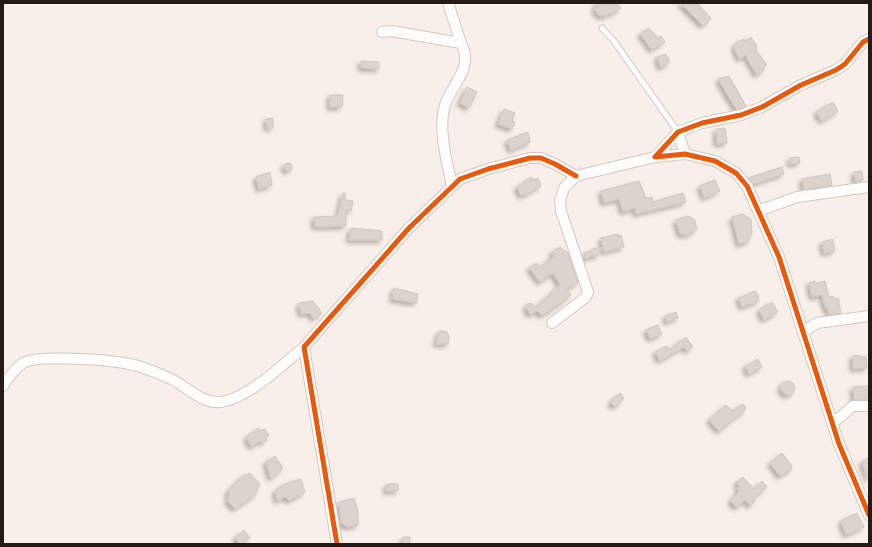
<svg xmlns="http://www.w3.org/2000/svg" width="872" height="547" viewBox="0 0 872 547" font-family="Karla,sans-serif">
<defs>
<filter id="shadow"><feDropShadow dx="-3" dy="3" stdDeviation="2" flood-color="#0004"/></filter>
</defs>
<rect width="100%" height="100%" fill="#f7efe8"/>
<path fill="#dcd4cc" stroke="#cfc7c0" filter="url(#shadow)" d="M 595,3 L 602,3 L 604,6 L 609,3 L 617,3 L 621,8 L 612,14 L 610,13 L 605,17 L 603,15 L 600,17 L 594,9 L 598,7 Z
M 680,3 L 697,3 L 711,18 L 703,26 Z
M 649,28 L 658,38 L 661,36 L 665,42 L 652,50 L 640,34 Z
M 751,37 L 757,46 L 756,50 L 767,65 L 763,67 L 764,70 L 757,75 L 745,55 L 740,60 L 735,50 L 735,44 L 743,39 L 746,41 Z
M 666,54 L 670,62 L 661,68 L 657,57 Z
M 361,61 L 379,62 L 379,69 L 361,68 Z
M 729,76 L 746,106 L 739,109 L 736,109 L 718,79 Z
M 467,87 L 477,92 L 469,108 L 460,103 Z
M 330,95 L 343,95 L 342,107 L 330,107 Z
M 833,102 L 838,111 L 822,121 L 816,112 Z
M 504,109 L 515,113 L 512,121 L 515,122 L 512,129 L 498,124 Z
M 273,118 L 273,128 L 267,128 L 266,119 Z
M 725,128 L 727,143 L 717,144 L 716,129 Z
M 528,132 L 530,142 L 511,150 L 507,140 Z
M 799,157 L 800,163 L 790,164 L 790,158 Z
M284 167a4 4 0 1 1 8 0a4 4 0 1 1-8 0Z
M 782,167 L 784,174 L 753,184 L 748,178 Z
M 862,171 L 863,180 L 855,181 L 854,172 Z
M 270,172 L 272,185 L 259,189 L 256,177 Z
M 830,174 L 832,185 L 804,190 L 802,179 Z
M 531,177 L 533,180 L 538,178 L 541,186 L 525,195 L 525,194 L 521,196 L 517,187 Z
M 715,180 L 720,191 L 704,198 L 700,186 Z
M 639,181 L 646,198 L 652,197 L 653,202 L 683,193 L 686,202 L 636,214 L 635,208 L 623,212 L 619,199 L 604,203 L 601,191 Z
M 343,193 L 345,193 L 345,200 L 353,201 L 351,211 L 346,210 L 346,226 L 315,227 L 314,217 L 338,216 Z
M 742,214 L 751,219 L 752,232 L 748,242 L 739,244 L 732,217 Z
M 688,216 L 694,219 L 697,229 L 688,235 L 680,234 L 676,220 Z
M 351,228 L 382,231 L 382,240 L 349,240 Z
M 618,234 L 618,236 L 621,235 L 624,247 L 604,252 L 601,238 Z
M 833,239 L 835,251 L 824,253 L 822,242 Z
M 560,247 L 568,253 L 578,283 L 567,289 L 571,295 L 549,312 L 548,311 L 543,316 L 537,311 L 531,315 L 526,308 L 527,304 L 531,303 L 536,307 L 560,285 L 553,273 L 540,282 L 529,268 L 537,263 L 540,267 L 554,256 L 552,252 Z
M 594,248 L 602,248 L 597,256 L 591,256 L 588,259 L 584,258 L 584,253 L 591,251 Z
M 815,281 L 815,284 L 825,281 L 829,297 L 833,296 L 834,299 L 838,298 L 841,313 L 829,315 L 828,308 L 826,309 L 822,295 L 812,297 L 809,283 Z
M 394,288 L 418,294 L 416,303 L 392,299 Z
M 755,291 L 758,295 L 759,301 L 742,307 L 738,298 Z
M 313,301 L 322,313 L 314,319 L 310,313 L 301,314 L 299,303 Z
M 772,302 L 778,312 L 764,320 L 759,310 Z
M 676,312 L 678,318 L 667,322 L 665,316 Z
M 658,325 L 662,334 L 650,339 L 646,330 Z
M 440,330 L 447,332 L 449,337 L 448,344 L 436,344 Z
M 686,337 L 693,347 L 687,351 L 684,347 L 660,361 L 655,352 L 667,346 L 669,350 Z
M 853,355 L 866,357 L 867,368 L 853,369 Z
M 758,359 L 762,367 L 749,374 L 745,366 Z
M781 388a7 7 0 1 1 14 0a7 7 0 1 1-14 0Z
M 869,386 L 869,398 L 854,400 L 853,387 Z
M 620,393 L 624,398 L 615,407 L 610,402 Z
M 742,404 L 746,407 L 745,410 L 719,431 L 709,420 L 726,405 L 733,411 Z
M 258,428 L 260,431 L 265,429 L 269,436 L 265,438 L 267,440 L 261,443 L 260,441 L 252,447 L 246,438 Z
M 782,453 L 792,466 L 791,468 L 792,469 L 780,476 L 770,463 Z
M 275,456 L 283,468 L 271,479 L 266,462 Z
M 869,457 L 869,479 L 868,480 L 862,462 Z
M 250,473 L 260,484 L 255,495 L 235,509 L 228,502 L 229,490 L 243,476 Z
M 743,477 L 754,489 L 762,481 L 767,487 L 753,499 L 755,501 L 750,506 L 745,500 L 737,508 L 730,501 L 739,491 L 737,488 L 740,486 L 736,483 Z
M 301,479 L 305,492 L 289,501 L 285,497 L 277,501 L 275,491 L 284,484 Z
M 387,484 L 398,484 L 398,491 L 386,491 Z
M 354,498 L 358,511 L 358,525 L 348,527 L 341,523 L 339,502 Z
M 857,513 L 864,527 L 846,535 L 841,521 Z
M 244,530 L 250,538 L 243,544 L 240,544 L 235,538 Z
M 403,537 L 410,537 L 410,544 L 403,544 Z"/>
<g fill="none" stroke-linecap="round" stroke-linejoin="round">
<g stroke="#d1c9c2" stroke-width="7">
<path id="lane" d="M 602,28 L 613,40 L 678,132"/>
</g>
<g stroke="#d1c9c2" stroke-width="12">
<path id="street" d="M 448,3 L 461,43
M 382,32 L 391,31 L 461,43 C 473,66 456,80 447,100 C 436,124 447,162 452,186
M 869,39 L 863,42 L 845,64 L 836,70 L 801,85 L 762,107 L 741,115 L 702,123 L 678,132 L 655,157 L 685,154 L 715,161 L 736,173 L 747,186 L 779,257 L 839,444 L 869,515
M 678,132 L 685,154
M 758,211 L 797,197 L 869,187
M 552,323 L 586,297 L 588,292 L 561,211 L 560,201 L 564,188 L 576,176 L 655,157
M 803,332 L 817,323 L 869,316
M 3,386 C 8,378 15,368 23,363 C 40,354 121,360 141,367 C 150,370 160,374 169,378 C 186,385 200,404 221,402 C 248,398 283,365 304,347
M 833,423 L 853,406 L 869,406
M 337,544 L 304,347 L 409,228 L 460,179 L 488,169 L 530,158 L 541,158 L 555,164 L 576,176"/>
</g>
<use href="#lane" stroke="#fefdfc" stroke-width="5"/>
<use href="#street" stroke="#fefdfc" stroke-width="10"/>
<g stroke="#fff" stroke-width="8">
<path id="cycleway" d="M 869,39 L 863,42 L 845,64 L 836,70 L 801,85 L 762,107 L 741,115 L 702,123 L 678,132 L 655,157 L 685,154 L 715,161 L 736,173 L 747,186 L 779,257 L 839,444 L 869,515
M 337,544 L 304,347 L 409,228 L 460,179 L 488,169 L 530,158 L 541,158 L 555,164 L 576,176"/>
</g>
<use href="#cycleway" stroke="#e8590c" stroke-width="5"/>
</g>
<rect width="872" height="547" fill="none" stroke="#241c14" stroke-width="8"/>
</svg>
